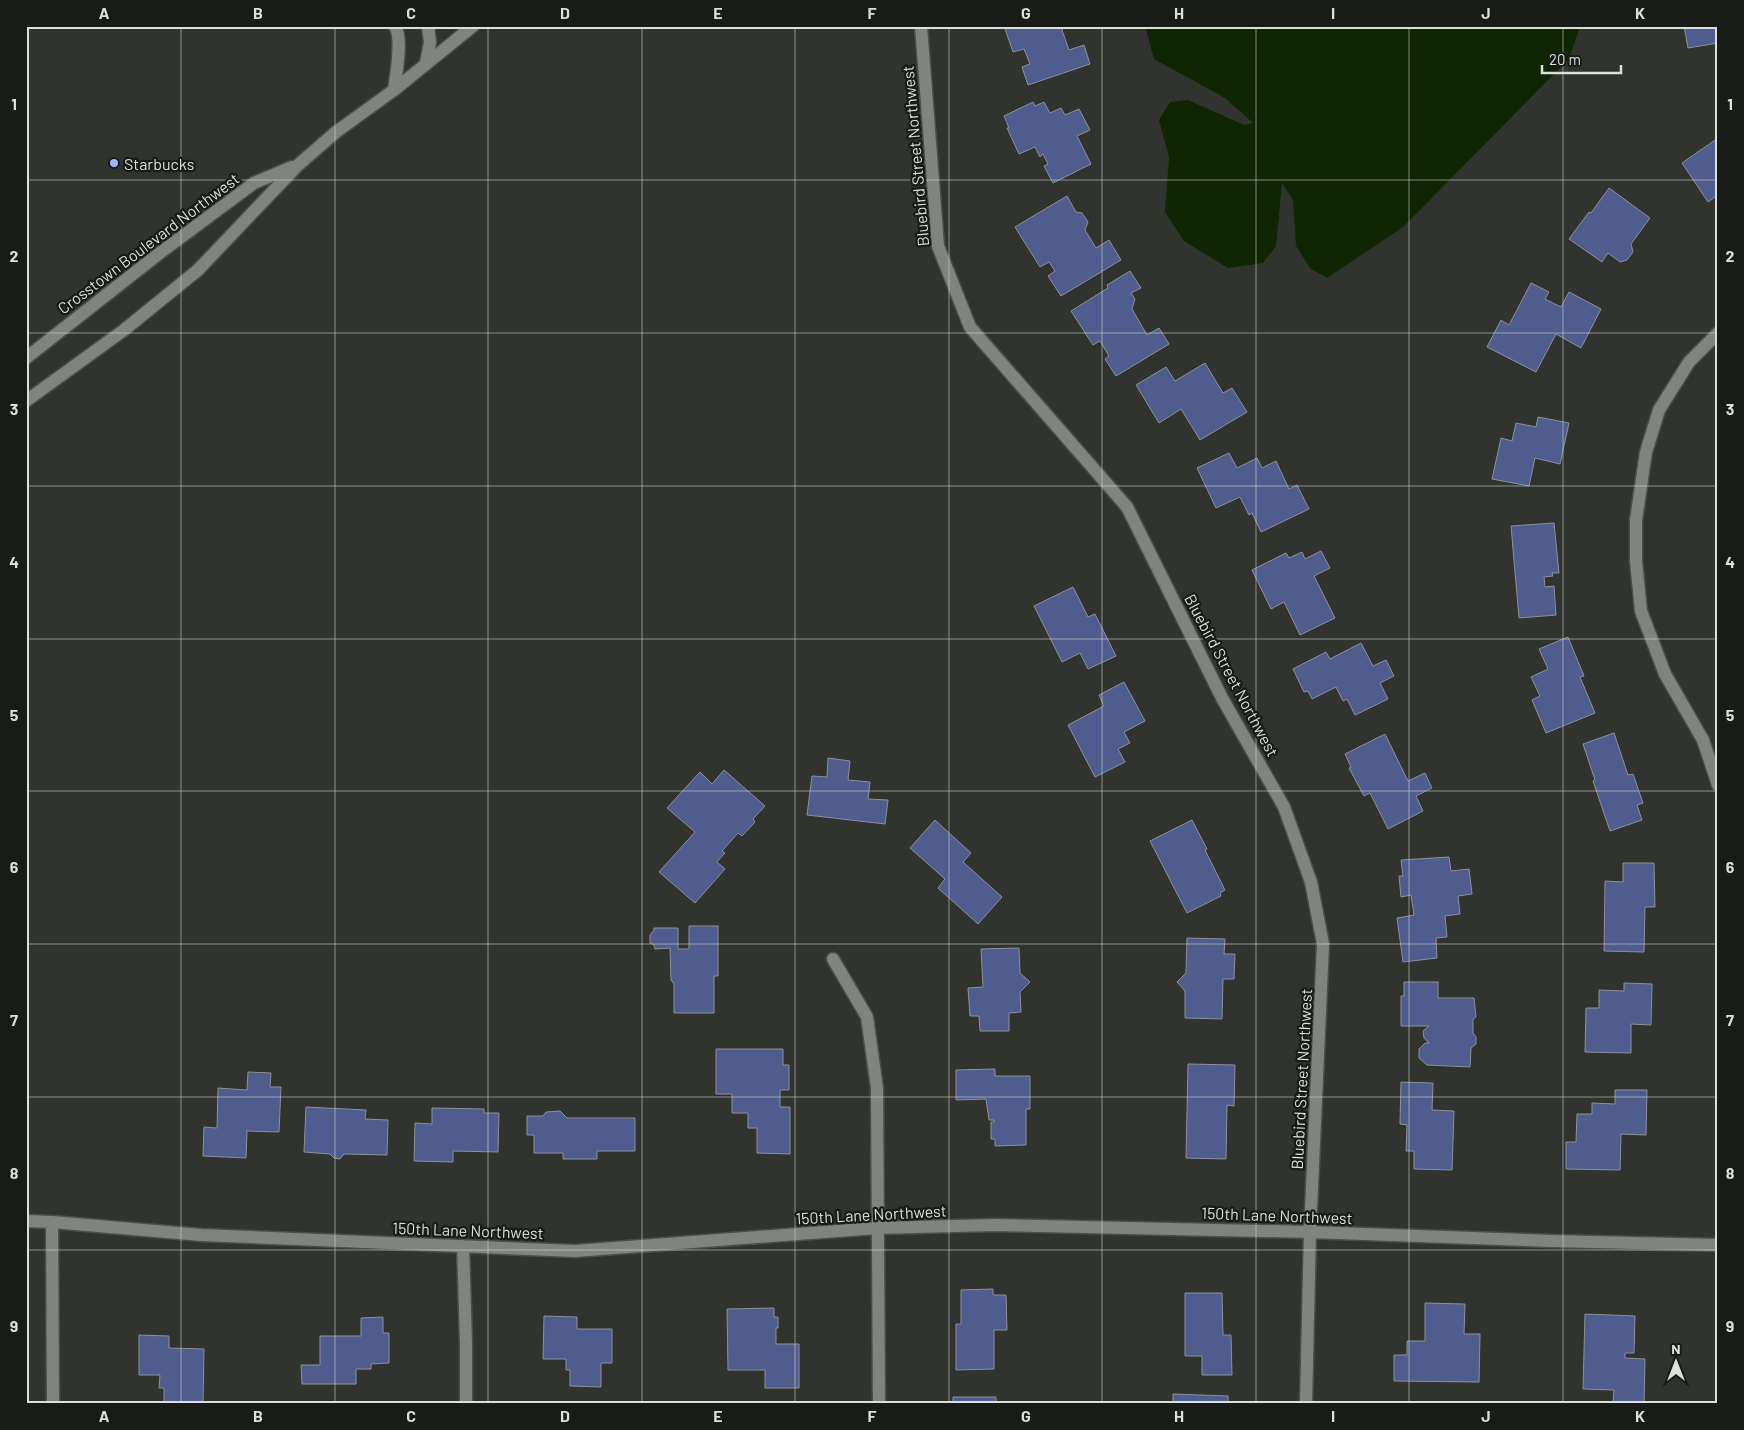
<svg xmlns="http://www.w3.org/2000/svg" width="1744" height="1430" viewBox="0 0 1744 1430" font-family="Barlow,sans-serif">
<rect width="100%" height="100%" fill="#30332e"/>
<path fill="#102502" d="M 1145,26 L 1580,26 L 1569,59 L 1403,227 L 1327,278 L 1310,268 L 1296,246 L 1293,200 L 1282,183 L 1276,246 L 1263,263 L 1228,268 L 1184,241 L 1165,212 L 1169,157 L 1159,120 L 1170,102 L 1188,100 L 1244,125 L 1253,123 L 1225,98 L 1154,59 Z"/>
<path fill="#4f5d8e" stroke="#8f9198" d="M 1004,26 L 1064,26 L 1062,30 L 1069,50 L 1084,45 L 1090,64 L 1028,85 L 1022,67 L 1030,64 L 1024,49 L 1013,52 Z
M 1684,26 L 1718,26 L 1718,43 L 1688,48 Z
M 1033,102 L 1035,106 L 1044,102 L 1050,113 L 1061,108 L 1065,115 L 1079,109 L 1090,130 L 1077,136 L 1091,164 L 1053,183 L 1044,166 L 1048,164 L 1043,154 L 1040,157 L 1035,147 L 1019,154 L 1007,128 L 1009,128 L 1004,116 Z
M 1718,138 L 1718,195 L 1708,202 L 1682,163 Z
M 1609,188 L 1650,218 L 1631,244 L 1633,252 L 1627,260 L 1620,262 L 1608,253 L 1602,262 L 1569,239 L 1589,212 L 1591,213 Z
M 1067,196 L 1076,212 L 1082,213 L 1088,222 L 1085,230 L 1096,248 L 1109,240 L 1121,260 L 1061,296 L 1048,276 L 1055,271 L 1049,262 L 1040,267 L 1015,227 Z
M 1130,271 L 1141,288 L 1131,293 L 1135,299 L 1132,309 L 1147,335 L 1159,328 L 1169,344 L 1116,376 L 1105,359 L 1109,356 L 1100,341 L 1093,345 L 1071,311 L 1108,288 L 1107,285 Z
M 1531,283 L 1549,292 L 1545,299 L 1561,307 L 1569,292 L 1601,309 L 1581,348 L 1556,334 L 1536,372 L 1487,347 L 1501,320 L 1509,325 Z
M 1205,363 L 1223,393 L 1232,388 L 1247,412 L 1200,440 L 1181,409 L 1159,423 L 1136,385 L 1166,367 L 1175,381 Z
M 1538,417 L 1569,423 L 1560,464 L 1535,458 L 1529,486 L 1492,479 L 1501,438 L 1512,441 L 1516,423 L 1536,427 Z
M 1229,453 L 1237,468 L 1257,458 L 1262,468 L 1276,461 L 1289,489 L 1297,485 L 1309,509 L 1261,532 L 1252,513 L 1249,515 L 1240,497 L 1216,508 L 1197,468 Z
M 1554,523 L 1559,573 L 1552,573 L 1553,576 L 1544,577 L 1545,587 L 1554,586 L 1556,615 L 1519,618 L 1511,526 Z
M 1321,551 L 1330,568 L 1314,576 L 1335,618 L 1300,635 L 1284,602 L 1271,609 L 1252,570 L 1286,553 L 1289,558 L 1302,552 L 1305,559 Z
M 1073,587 L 1088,617 L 1095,614 L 1116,656 L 1088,669 L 1080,653 L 1062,662 L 1034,606 Z
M 1568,637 L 1584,676 L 1580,677 L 1595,713 L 1546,733 L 1532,700 L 1540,696 L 1531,677 L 1548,669 L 1539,649 Z
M 1361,643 L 1373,666 L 1386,660 L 1394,676 L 1380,683 L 1388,699 L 1355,715 L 1347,699 L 1343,701 L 1336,687 L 1312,699 L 1308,691 L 1304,692 L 1293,669 L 1326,652 L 1330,659 Z
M 1124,682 L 1145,721 L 1124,732 L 1130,743 L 1118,749 L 1125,762 L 1095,777 L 1068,725 L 1104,706 L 1099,695 Z
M 1614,733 L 1628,775 L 1633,774 L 1643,803 L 1637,805 L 1642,820 L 1610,831 L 1593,781 L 1595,780 L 1583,744 Z
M 1385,734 L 1408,781 L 1425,773 L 1432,788 L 1416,796 L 1423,811 L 1388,829 L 1370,793 L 1364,796 L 1349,768 L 1351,767 L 1345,754 Z
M 828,758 L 850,761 L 848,780 L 870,782 L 868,799 L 888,800 L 885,824 L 807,815 L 812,776 L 827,777 Z
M 724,770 L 765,806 L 753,819 L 755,822 L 742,836 L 738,833 L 722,851 L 725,853 L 717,862 L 725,869 L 695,903 L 659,872 L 695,832 L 667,808 L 700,772 L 712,784 Z
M 935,820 L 971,853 L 963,862 L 1002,897 L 978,924 L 938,888 L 945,879 L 910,848 Z
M 1192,820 L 1207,849 L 1205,850 L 1225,890 L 1220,893 L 1221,896 L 1187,913 L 1150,841 Z
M 1449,857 L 1451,871 L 1469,869 L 1472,894 L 1458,896 L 1460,914 L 1445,916 L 1447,937 L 1436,938 L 1437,958 L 1403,962 L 1397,918 L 1414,915 L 1411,895 L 1401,897 L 1399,876 L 1403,876 L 1401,860 Z
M 1623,863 L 1654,863 L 1655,907 L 1645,907 L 1644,952 L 1604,951 L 1605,881 L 1623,882 Z
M 689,926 L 718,926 L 718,976 L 714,976 L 714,1013 L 674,1013 L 674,984 L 671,980 L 670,948 L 655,949 L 654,945 L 650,943 L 650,935 L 654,930 L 654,928 L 678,928 L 678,949 L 689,949 Z
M 1187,938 L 1225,939 L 1224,954 L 1235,954 L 1234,979 L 1223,979 L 1222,1019 L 1185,1018 L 1185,991 L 1177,982 L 1186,973 Z
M 1019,948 L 1020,973 L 1030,982 L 1020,992 L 1021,1012 L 1009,1013 L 1009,1031 L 980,1031 L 979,1016 L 970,1016 L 968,988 L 983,987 L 981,949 Z
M 1404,982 L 1438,982 L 1438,998 L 1474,998 L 1476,1017 L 1473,1019 L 1473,1033 L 1476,1037 L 1476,1044 L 1471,1048 L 1470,1067 L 1427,1065 L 1419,1058 L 1419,1049 L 1425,1043 L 1429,1043 L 1424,1038 L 1423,1031 L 1429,1026 L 1401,1026 L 1401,996 L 1404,996 Z
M 1624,983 L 1652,984 L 1651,1025 L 1631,1024 L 1631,1053 L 1585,1052 L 1586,1008 L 1599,1008 L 1599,990 L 1624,991 Z
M 716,1049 L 783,1049 L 783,1065 L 789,1065 L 789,1090 L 780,1090 L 780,1107 L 790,1107 L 790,1154 L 757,1153 L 757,1128 L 748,1128 L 748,1113 L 732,1113 L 732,1094 L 716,1094 Z
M 1188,1064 L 1235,1065 L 1234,1106 L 1227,1105 L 1226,1159 L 1186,1158 Z
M 995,1069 L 995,1076 L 1030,1076 L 1030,1109 L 1026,1109 L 1026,1145 L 995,1146 L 995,1139 L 991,1139 L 991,1122 L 994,1122 L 994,1120 L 989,1120 L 986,1099 L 956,1100 L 956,1070 Z
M 248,1072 L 271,1073 L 270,1087 L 281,1087 L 279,1132 L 247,1131 L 246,1158 L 203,1156 L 204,1127 L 217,1128 L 218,1088 L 247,1090 Z
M 1401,1082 L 1433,1083 L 1432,1110 L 1454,1111 L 1452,1170 L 1414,1169 L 1414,1151 L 1406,1151 L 1407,1125 L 1400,1124 Z
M 1615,1090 L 1647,1090 L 1646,1135 L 1621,1134 L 1620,1170 L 1566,1169 L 1566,1142 L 1576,1142 L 1577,1114 L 1592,1114 L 1592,1103 L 1615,1104 Z
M 306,1107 L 366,1110 L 365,1119 L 388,1120 L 387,1155 L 344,1154 L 340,1159 L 334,1158 L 330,1154 L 304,1152 Z
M 432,1108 L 484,1109 L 484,1113 L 499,1113 L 498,1152 L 453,1151 L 453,1162 L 414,1161 L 415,1123 L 432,1124 Z
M 560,1111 L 567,1118 L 635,1118 L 635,1151 L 597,1151 L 597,1159 L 563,1159 L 563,1153 L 534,1153 L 534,1135 L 527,1135 L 527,1116 L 543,1116 L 546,1112 Z
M 993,1289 L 993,1295 L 1006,1295 L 1007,1330 L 994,1330 L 994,1369 L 956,1370 L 956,1324 L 961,1324 L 961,1290 Z
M 1185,1293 L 1222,1293 L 1223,1335 L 1231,1335 L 1232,1375 L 1202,1375 L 1202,1356 L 1185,1356 Z
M 1425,1303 L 1465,1304 L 1464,1334 L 1480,1334 L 1479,1382 L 1394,1381 L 1394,1355 L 1407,1355 L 1407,1341 L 1425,1341 Z
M 774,1308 L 774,1317 L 778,1317 L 778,1328 L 776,1328 L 776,1344 L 799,1344 L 799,1388 L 765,1388 L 765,1370 L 728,1370 L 727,1309 Z
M 1585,1314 L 1635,1316 L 1634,1353 L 1625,1353 L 1625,1358 L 1645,1359 L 1644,1404 L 1613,1404 L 1614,1390 L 1583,1389 Z
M 544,1316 L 577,1317 L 577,1329 L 612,1329 L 612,1363 L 601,1363 L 601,1387 L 570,1386 L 570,1370 L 566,1370 L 566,1359 L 543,1359 Z
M 383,1317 L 383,1333 L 389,1333 L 389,1363 L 371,1364 L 371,1369 L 356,1369 L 356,1384 L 302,1384 L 301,1365 L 320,1365 L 320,1336 L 361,1336 L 361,1318 Z
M 139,1335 L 169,1336 L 169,1348 L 204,1349 L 203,1404 L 164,1404 L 164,1388 L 159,1388 L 160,1375 L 139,1375 Z
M 1173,1394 L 1228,1396 L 1228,1404 L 1173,1404 Z
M 953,1397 L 996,1397 L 996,1404 L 953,1404 Z"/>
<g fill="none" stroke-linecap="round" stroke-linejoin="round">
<g stroke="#4b4e4a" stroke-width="15">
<path id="minor" d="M 921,26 L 938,246 L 970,327 L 1127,507 L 1222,698 L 1284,807 L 1311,882 L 1323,944 L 1310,1232 L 1306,1404
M 426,63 L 430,42 L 428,26
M 394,90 C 396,75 403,39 395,26
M 1718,333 L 1689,362 L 1659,410 L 1646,452 L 1636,520 L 1636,561 L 1641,611 L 1665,674 L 1703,740 L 1718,785
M 26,358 L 161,252 L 254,183 L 292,167
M 26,401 L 124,330 L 198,270 L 297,166 L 336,132 L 394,90 L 473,26
M 833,959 L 867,1017 L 877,1088 L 879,1404
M 26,1221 L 52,1222 L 201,1235 L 575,1251 L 877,1228 L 995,1225 L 1310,1232 L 1552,1241 L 1718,1245
M 52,1222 L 53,1404
M 463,1246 L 466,1343 L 466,1404"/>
</g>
<use href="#minor" stroke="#80837e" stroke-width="12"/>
</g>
<path fill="none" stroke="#dddfdb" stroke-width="1" stroke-opacity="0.55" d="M 181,26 L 181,1404M 335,26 L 335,1404M 488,26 L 488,1404M 642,26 L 642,1404M 795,26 L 795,1404M 949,26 L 949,1404M 1102,26 L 1102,1404M 1256,26 L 1256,1404M 1409,26 L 1409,1404M 1563,26 L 1563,1404M 26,180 L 1718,180M 26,333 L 1718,333M 26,486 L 1718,486M 26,639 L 1718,639M 26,791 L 1718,791M 26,944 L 1718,944M 26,1097 L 1718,1097M 26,1250 L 1718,1250"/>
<circle fill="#9db4fd" stroke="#191b18" stroke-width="2" cx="114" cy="163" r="5"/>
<g text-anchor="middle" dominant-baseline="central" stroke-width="4.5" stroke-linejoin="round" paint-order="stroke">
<g font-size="16" fill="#dddfdb" stroke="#191b18">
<text transform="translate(915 156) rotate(-95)">Bluebird Street Northwest</text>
<text transform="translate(148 243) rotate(-37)">Crosstown Boulevard Northwest</text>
<text transform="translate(1232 675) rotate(62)">Bluebird Street Northwest</text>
<text transform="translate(1301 1079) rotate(-87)">Bluebird Street Northwest</text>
<text transform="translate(871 1214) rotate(-3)">150th Lane Northwest</text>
<text transform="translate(1277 1215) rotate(2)">150th Lane Northwest</text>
<text transform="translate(468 1230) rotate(2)">150th Lane Northwest</text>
</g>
<g font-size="16" fill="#dddfdb" stroke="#191b18" text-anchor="start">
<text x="124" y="163">Starbucks</text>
</g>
</g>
<rect width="1744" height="1430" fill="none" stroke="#191b18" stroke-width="55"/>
<g transform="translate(1676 1362)" stroke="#191b18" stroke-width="4" paint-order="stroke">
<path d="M0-4L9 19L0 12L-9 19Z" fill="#dddfdb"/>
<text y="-8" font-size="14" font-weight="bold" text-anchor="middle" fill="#dddfdb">N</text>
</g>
<path d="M1542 65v8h79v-8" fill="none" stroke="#dddfdb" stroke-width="2.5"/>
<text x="1549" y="65" font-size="15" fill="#dddfdb" stroke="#191b18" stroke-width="4" paint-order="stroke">20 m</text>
<rect x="28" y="28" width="1688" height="1374" fill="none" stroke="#dddfdb" stroke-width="2"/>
<g font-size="16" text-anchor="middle" font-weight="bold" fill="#dddfdb">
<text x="104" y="19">A</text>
<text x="258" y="19">B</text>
<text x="411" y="19">C</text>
<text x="565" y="19">D</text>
<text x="718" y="19">E</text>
<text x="872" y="19">F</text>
<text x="1026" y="19">G</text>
<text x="1179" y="19">H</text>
<text x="1333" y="19">I</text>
<text x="1486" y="19">J</text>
<text x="1640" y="19">K</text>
<text x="14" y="110">1</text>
<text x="1730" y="110">1</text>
<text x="14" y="262">2</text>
<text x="1730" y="262">2</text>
<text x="14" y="415">3</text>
<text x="1730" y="415">3</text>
<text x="14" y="568">4</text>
<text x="1730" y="568">4</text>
<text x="14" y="721">5</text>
<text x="1730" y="721">5</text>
<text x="14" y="873">6</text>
<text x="1730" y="873">6</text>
<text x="14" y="1026">7</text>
<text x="1730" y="1026">7</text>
<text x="14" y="1179">8</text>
<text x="1730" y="1179">8</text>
<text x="14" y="1332">9</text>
<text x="1730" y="1332">9</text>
<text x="104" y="1422">A</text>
<text x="258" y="1422">B</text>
<text x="411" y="1422">C</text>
<text x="565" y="1422">D</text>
<text x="718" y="1422">E</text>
<text x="872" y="1422">F</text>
<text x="1026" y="1422">G</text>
<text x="1179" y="1422">H</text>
<text x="1333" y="1422">I</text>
<text x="1486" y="1422">J</text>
<text x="1640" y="1422">K</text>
</g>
</svg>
